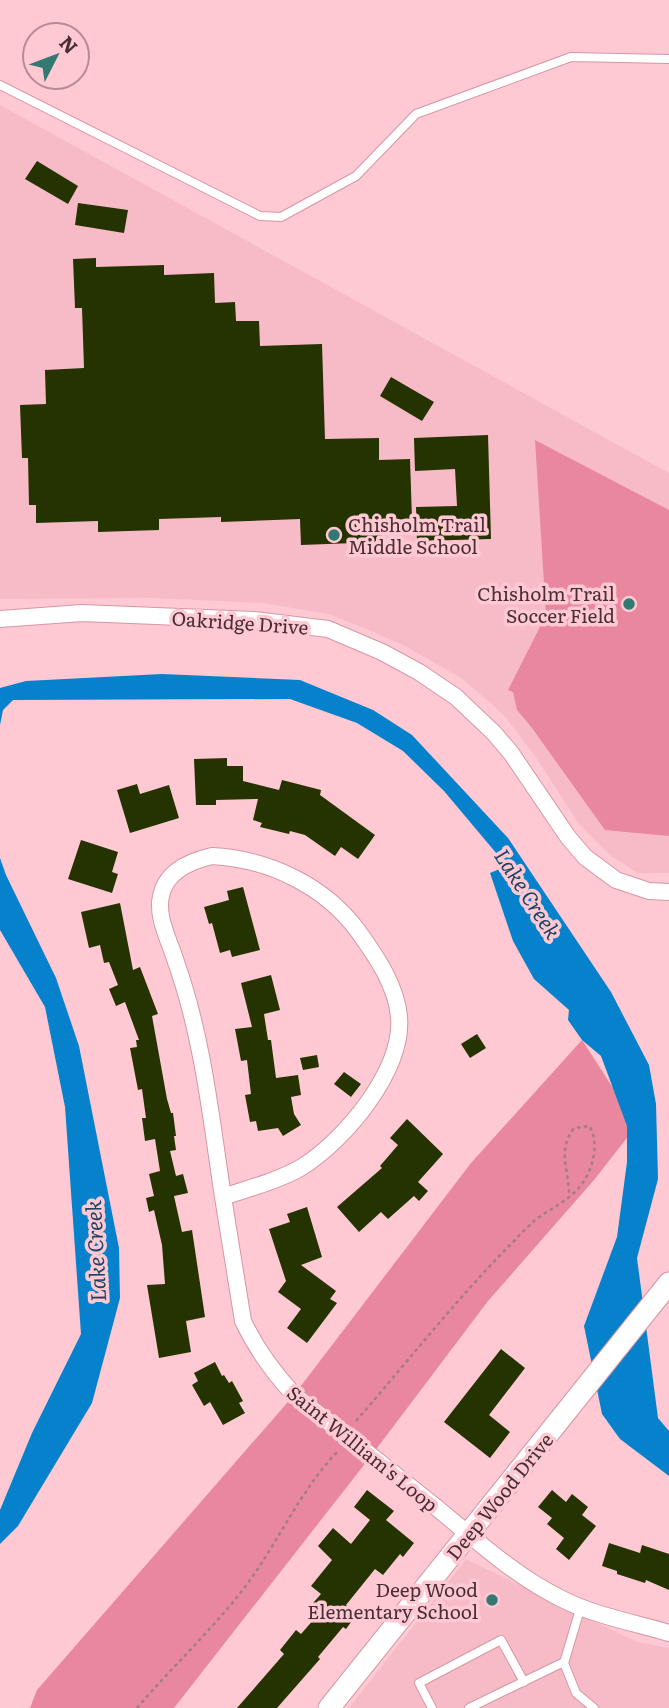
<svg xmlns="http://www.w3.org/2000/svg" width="669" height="1708" viewBox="0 0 669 1708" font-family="Literata,serif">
<rect width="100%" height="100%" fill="#ffc9d3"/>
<path fill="#f7bbc7" d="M 0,105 L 669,473 L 669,873 L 637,873 L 610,855 L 579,824 L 535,756 L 503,714 L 461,678 L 405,646 L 364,628 L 328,614 L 263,603 L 154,598 L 0,599 Z
M 466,1559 L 637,1642 L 669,1648 L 669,1708 L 349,1708 Z"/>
<path fill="#e8879e" d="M 535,440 L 669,510 L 669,836 L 605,830 L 532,728 L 517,710 L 513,692 L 508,690 L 546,615 Z
M 582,1040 L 637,1125 L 594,1180 L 488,1301 L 371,1456 L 174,1708 L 30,1708 L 37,1690 L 294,1395 L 471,1163 Z"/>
<path fill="#0682cd" d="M 162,674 L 300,680 L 373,710 L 412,735 L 508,838 L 611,992 L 649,1065 L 656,1104 L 658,1179 L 637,1258 L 658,1418 L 669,1431 L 669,1476 L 620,1439 L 602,1414 L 584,1326 L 617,1237 L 627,1162 L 627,1126 L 601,1056 L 582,1040 L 568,1020 L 569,1010 L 534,979 L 513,941 L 490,873 L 507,866 L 444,791 L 403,751 L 357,723 L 290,699 L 13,700 L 3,710 L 0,725 L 0,688 L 26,681 Z
M 0,858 L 6,875 L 56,978 L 79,1046 L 119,1248 L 120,1298 L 92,1403 L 18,1526 L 0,1544 L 0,1510 L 32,1433 L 81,1334 L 65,1107 L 45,1007 L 0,930 Z"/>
<path fill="#243300" d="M 37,161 L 78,186 L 68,204 L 25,179 Z
M 78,203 L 128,210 L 124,233 L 75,225 Z
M 96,258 L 96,267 L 164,265 L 164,275 L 214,273 L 215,303 L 235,302 L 236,321 L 259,321 L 260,346 L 322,344 L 325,439 L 379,438 L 379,460 L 410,459 L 412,519 L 382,520 L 382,542 L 301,545 L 300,519 L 221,522 L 221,517 L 159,519 L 159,530 L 98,532 L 98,521 L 36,523 L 36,505 L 29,505 L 28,458 L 22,458 L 20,405 L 46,404 L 45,370 L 84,368 L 82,308 L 75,308 L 73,259 Z
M 391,377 L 434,402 L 422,421 L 380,396 Z
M 488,435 L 491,539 L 417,541 L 416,507 L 457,506 L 455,469 L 415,471 L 414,438 Z
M 227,758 L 227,766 L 243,766 L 243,781 L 279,790 L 282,780 L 321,790 L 320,795 L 375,835 L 358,859 L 341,847 L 335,856 L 305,835 L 290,831 L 289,834 L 260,827 L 262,823 L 253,820 L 258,799 L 216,800 L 216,805 L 196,805 L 194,759 Z
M 137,784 L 140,794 L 169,785 L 179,818 L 130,833 L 117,790 Z
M 81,840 L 118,852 L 112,872 L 118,874 L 112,893 L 68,879 Z
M 243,887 L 260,950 L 232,957 L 230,950 L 220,953 L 212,923 L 209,924 L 204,907 L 229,900 L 227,891 Z
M 120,903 L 133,970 L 140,967 L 158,1014 L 152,1016 L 167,1099 L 171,1113 L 173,1113 L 176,1136 L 174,1136 L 176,1150 L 170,1151 L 176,1176 L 183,1174 L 188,1193 L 174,1196 L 182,1232 L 192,1230 L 205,1317 L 186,1321 L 191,1352 L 159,1358 L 147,1285 L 165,1284 L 162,1245 L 154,1210 L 149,1212 L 146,1198 L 154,1196 L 149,1174 L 160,1171 L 155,1139 L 145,1141 L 142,1118 L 146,1118 L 142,1089 L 138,1090 L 130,1048 L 137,1047 L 136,1040 L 139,1040 L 125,1002 L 116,1006 L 109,989 L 118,985 L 109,962 L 104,963 L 100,945 L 89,948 L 81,912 Z
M 271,975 L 280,1010 L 264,1014 L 268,1040 L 271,1040 L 276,1078 L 298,1075 L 301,1095 L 291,1097 L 294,1114 L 301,1125 L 283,1136 L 278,1128 L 258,1131 L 256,1121 L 250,1122 L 245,1095 L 251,1094 L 247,1060 L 241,1061 L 235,1029 L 252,1027 L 241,983 Z
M 477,1034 L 486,1048 L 470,1058 L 461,1044 Z
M 317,1055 L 319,1067 L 303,1070 L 300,1058 Z
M 344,1072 L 361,1084 L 351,1097 L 334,1084 Z
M 407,1119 L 443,1154 L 418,1182 L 428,1191 L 419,1201 L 414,1196 L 388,1219 L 381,1212 L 359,1232 L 337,1207 L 382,1168 L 380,1166 L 398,1145 L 390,1138 Z
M 307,1207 L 322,1257 L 301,1265 L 336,1291 L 330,1299 L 337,1303 L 307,1343 L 287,1328 L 301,1309 L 278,1292 L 286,1281 L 269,1229 L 290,1222 L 287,1214 Z
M 501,1349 L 525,1368 L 489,1415 L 510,1432 L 490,1458 L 444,1422 Z
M 215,1362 L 222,1376 L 224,1375 L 229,1383 L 232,1381 L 243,1401 L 239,1403 L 245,1413 L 223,1425 L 210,1402 L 204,1406 L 192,1385 L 198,1381 L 194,1373 Z
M 367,1490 L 394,1511 L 386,1520 L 414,1543 L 403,1557 L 400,1554 L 383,1575 L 375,1569 L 346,1605 L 357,1614 L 346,1629 L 343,1627 L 318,1657 L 320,1659 L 277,1708 L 237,1708 L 284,1654 L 280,1650 L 296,1630 L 301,1634 L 322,1610 L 313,1603 L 321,1594 L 311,1586 L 332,1560 L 318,1546 L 333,1528 L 351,1544 L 370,1520 L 354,1507 Z
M 552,1490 L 566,1502 L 572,1494 L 588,1507 L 582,1515 L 596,1526 L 569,1560 L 556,1549 L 564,1538 L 547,1524 L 552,1518 L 538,1507 Z
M 609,1543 L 640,1553 L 642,1545 L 669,1554 L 669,1590 L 646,1580 L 645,1583 L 617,1574 L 617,1571 L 602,1566 Z"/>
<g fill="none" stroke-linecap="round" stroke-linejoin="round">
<g stroke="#d696a4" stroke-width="10">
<path id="service" d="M 0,85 L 260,216 L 281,217 L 356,176 L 416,114 L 571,57 L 669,59
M 581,1606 L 564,1663 L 576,1693 L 594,1708
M 432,1708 L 419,1683 L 501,1640 L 524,1682
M 469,1708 L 564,1662"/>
</g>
<g stroke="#d696a4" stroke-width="18">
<path id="minor" d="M 0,619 L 82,613 L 254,620 L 328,629 L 382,652 L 419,672 L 456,697 L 494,733 L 511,753 L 568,837 L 585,857 L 616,880 L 649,891 L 669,892
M 212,856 C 268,859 324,885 358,931 C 376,956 396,985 399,1016 C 404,1070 345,1140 302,1167 C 278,1181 249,1188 223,1197 C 211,1118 203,1038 176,962 C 170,942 156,917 161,896 C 166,871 190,861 212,856 Z
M 223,1197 L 243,1321 C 256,1349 273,1372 294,1395 C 340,1431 386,1467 432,1504 C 474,1538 513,1575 562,1599 C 593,1615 635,1623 669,1633"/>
</g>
<g stroke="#d696a4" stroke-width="23">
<path id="tertiary" d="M 329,1708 L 669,1283"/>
</g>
<path stroke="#a47c84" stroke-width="2.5" stroke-dasharray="3.5 3.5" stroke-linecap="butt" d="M 356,1421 C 409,1360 458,1297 515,1240 C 521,1233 528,1227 534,1221 C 549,1209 569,1201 581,1185 C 593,1170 600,1142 589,1126 L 574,1128 C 556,1152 570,1171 569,1197
M 137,1708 C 172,1667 212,1630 245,1587 C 278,1543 300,1490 339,1450"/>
<use href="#service" stroke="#fff" stroke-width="8"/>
<use href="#minor" stroke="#fff" stroke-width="16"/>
<use href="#tertiary" stroke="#fff" stroke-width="21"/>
</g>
<g fill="#327971" stroke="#ffc9d3" stroke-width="2.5">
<circle cx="334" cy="535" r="7"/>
<circle cx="629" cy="604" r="7"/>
<circle cx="492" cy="1600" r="7"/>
</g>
<g text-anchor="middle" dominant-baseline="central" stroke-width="7" stroke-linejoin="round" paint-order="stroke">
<g font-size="19" fill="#482e34" stroke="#ffc9d3" text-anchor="end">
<text x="348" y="524" text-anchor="start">Chisholm Trail<tspan x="348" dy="22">Middle School</tspan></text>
<text x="615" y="593">Chisholm Trail<tspan x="615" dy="22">Soccer Field</tspan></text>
<text x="478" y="1589">Deep Wood<tspan x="478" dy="22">Elementary School</tspan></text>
</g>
<g font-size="19" fill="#482e34" stroke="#ffc9d3">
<text transform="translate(240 622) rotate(4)">Oakridge Drive</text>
<text transform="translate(363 1448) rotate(39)">Saint William's Loop</text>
<text transform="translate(499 1496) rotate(-51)">Deep Wood Drive</text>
</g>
<g font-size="21" font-style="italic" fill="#1c4464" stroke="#ffc9d3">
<text transform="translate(529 893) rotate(57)">Lake Creek</text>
<text transform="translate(94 1251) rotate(-93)">Lake Creek</text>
</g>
</g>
<g transform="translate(56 56) rotate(48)"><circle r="33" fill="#ffc9d3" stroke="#b68b93" stroke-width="2"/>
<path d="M0-5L12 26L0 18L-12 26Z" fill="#327971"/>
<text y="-10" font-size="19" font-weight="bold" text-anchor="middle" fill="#482e34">N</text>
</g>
</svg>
